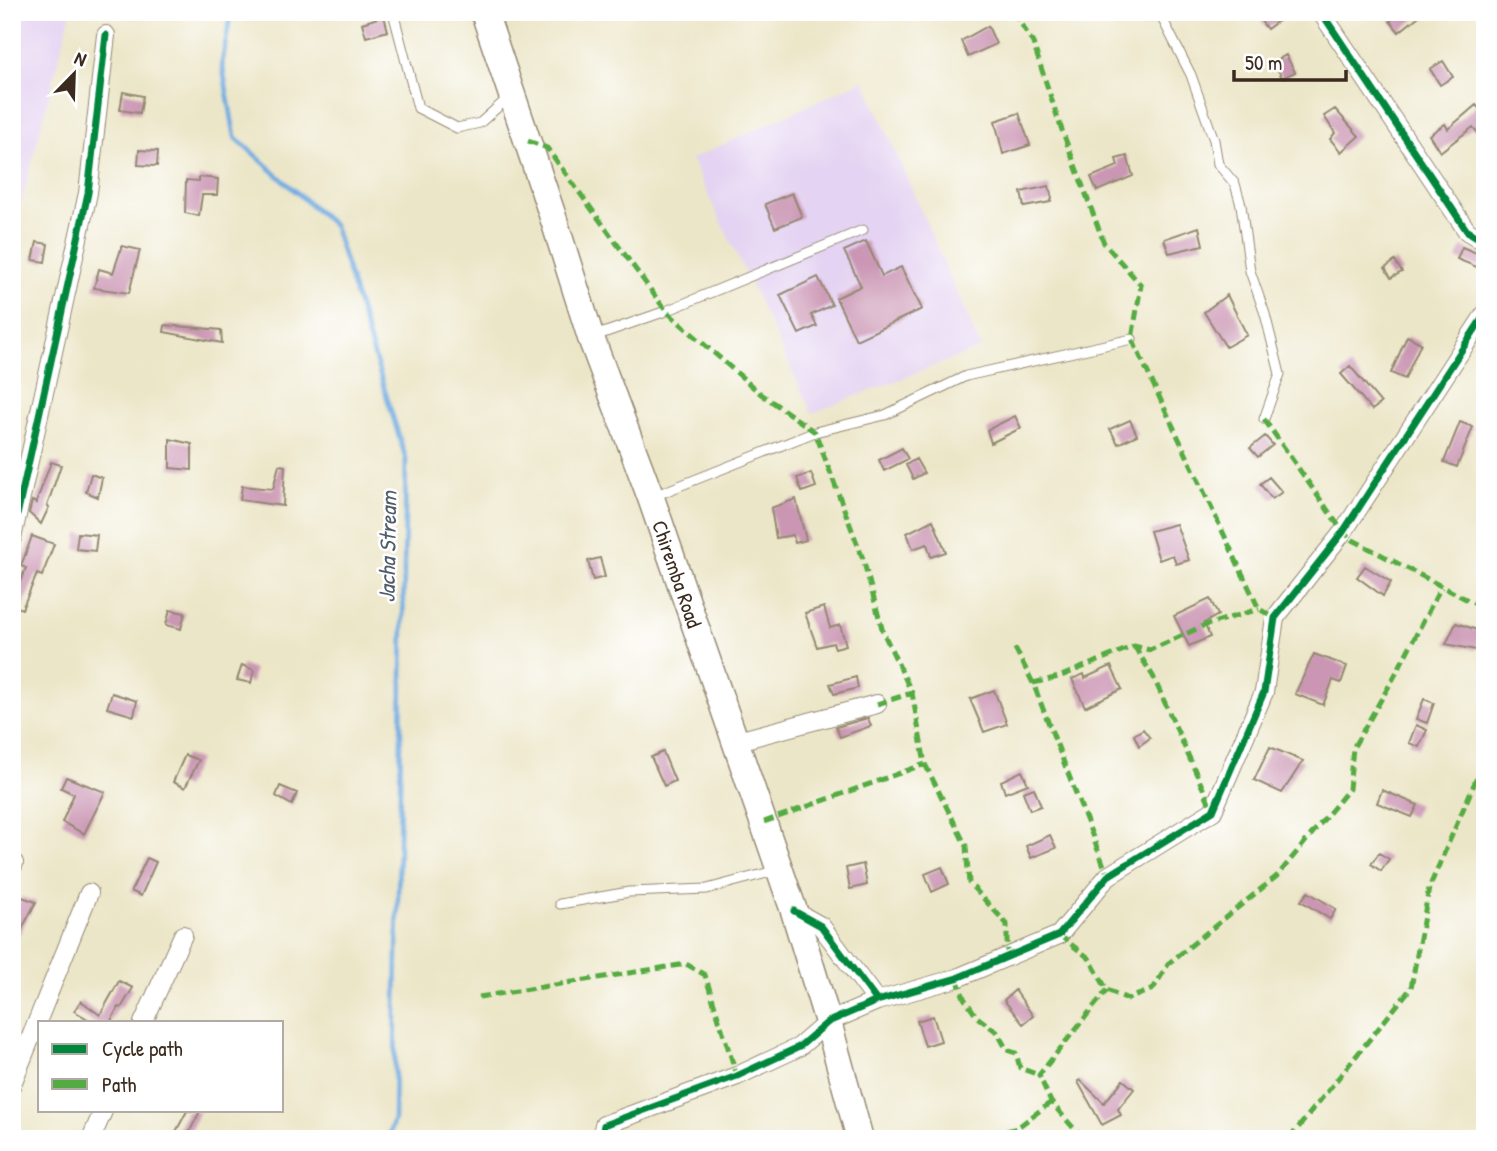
<svg xmlns="http://www.w3.org/2000/svg" width="1497" height="1151" viewBox="0 0 1497 1151" font-family="'Patrick Hand',sans-serif">
<rect width="100%" height="100%" fill="#fff"/>
<filter id="ink" filterUnits="userSpaceOnUse"><feTurbulence type="fractalNoise" baseFrequency=".0143" numOctaves="2"/><feDisplacementMap in="SourceGraphic" scale="14" xChannelSelector="R" yChannelSelector="G"/><feConvolveMatrix kernelMatrix="1 2 1 2 8 2 1 2 1" color-interpolation-filters="sRGB"/></filter>
<filter id="wash" filterUnits="userSpaceOnUse"><feTurbulence type="fractalNoise" baseFrequency=".00686" numOctaves="4" result="noise"/><feDisplacementMap in="SourceGraphic" scale="28" xChannelSelector="R" yChannelSelector="G"/><feGaussianBlur stdDeviation="1.57" result="paint"/><feColorMatrix in="noise" values="0 0 0 0 0 0 0 0 0 0 0 0 0 0 0 0 0 1.4 0 .05"/><feComposite in="paint" operator="in"/></filter>
<g filter="url(#wash)">
<rect width="100%" height="100%" fill="#ece6c8"/>
<path fill="#e4d3f2" d="M 12,12 L 71,12 L 12,238 Z
M 864,80 L 981,348 L 812,413 L 691,159 Z"/>
<g fill="none" stroke-linecap="round" stroke-linejoin="round">
<path stroke="#6fabe1" stroke-width="4.5" d="M 231,12 L 222,63 L 235,137 L 334,226 L 406,459 L 394,1119 L 388,1139"/>
</g>
<g id="blocks">
<path fill="#cb96b4" d="M 1254,12 L 1290,12 L 1267,29 Z
M 1400,12 L 1424,12 L 1399,32 L 1390,21 Z
M 384,16 L 388,31 L 366,37 L 362,23 Z
M 988,26 L 996,44 L 968,57 L 961,41 Z
M 1286,55 L 1295,72 L 1282,78 L 1274,62 Z
M 1443,61 L 1453,77 L 1440,85 L 1430,69 Z
M 123,92 L 143,96 L 140,113 L 120,110 Z
M 1476,105 L 1485,115 L 1485,141 L 1473,127 L 1440,152 L 1429,135 L 1445,124 L 1448,129 Z
M 1335,109 L 1359,136 L 1341,152 L 1330,139 L 1335,133 L 1324,116 Z
M 1019,113 L 1030,145 L 1003,154 L 995,121 Z
M 139,150 L 158,151 L 157,166 L 138,165 Z
M 1127,156 L 1133,176 L 1097,191 L 1091,177 L 1118,166 L 1116,159 Z
M 199,177 L 218,179 L 217,195 L 202,195 L 199,216 L 185,213 L 186,180 L 199,181 Z
M 1049,186 L 1052,199 L 1050,202 L 1024,207 L 1021,192 Z
M 792,193 L 802,217 L 775,228 L 765,204 Z
M 1199,227 L 1203,245 L 1169,253 L 1164,239 Z
M 866,241 L 882,276 L 901,267 L 922,309 L 856,340 L 836,298 L 861,286 L 844,251 Z
M 37,242 L 48,244 L 45,262 L 33,260 Z
M 122,246 L 140,250 L 129,293 L 94,288 L 99,269 L 113,273 Z
M 1462,247 L 1484,256 L 1479,268 L 1457,259 Z
M 1395,261 L 1402,272 L 1391,278 L 1385,268 Z
M 818,277 L 832,305 L 811,315 L 817,326 L 799,334 L 780,295 Z
M 1227,295 L 1247,335 L 1226,347 L 1204,312 Z
M 165,325 L 221,330 L 222,343 L 164,332 Z
M 1407,336 L 1421,343 L 1405,379 L 1391,373 Z
M 1350,366 L 1381,403 L 1372,410 L 1341,374 Z
M 1015,416 L 1021,428 L 991,443 L 987,430 Z
M 1130,420 L 1137,435 L 1118,444 L 1110,429 Z
M 1460,422 L 1473,427 L 1457,467 L 1444,462 Z
M 1265,436 L 1273,445 L 1258,457 L 1250,448 Z
M 170,439 L 192,444 L 192,470 L 170,468 Z
M 902,448 L 908,459 L 884,471 L 879,460 Z
M 916,459 L 924,473 L 913,479 L 906,465 Z
M 51,462 L 61,465 L 47,506 L 49,507 L 41,524 L 29,513 L 32,501 L 36,503 Z
M 279,465 L 285,466 L 283,506 L 240,500 L 242,486 L 273,489 Z
M 811,473 L 816,487 L 802,492 L 797,478 Z
M 91,474 L 102,478 L 98,497 L 86,492 Z
M 1269,477 L 1282,492 L 1272,499 L 1260,484 Z
M 796,499 L 806,540 L 795,543 L 793,535 L 776,538 L 771,508 Z
M 933,520 L 946,552 L 931,557 L 927,544 L 913,549 L 907,533 Z
M 1176,524 L 1189,560 L 1176,564 L 1173,555 L 1159,560 L 1150,531 Z
M 78,533 L 97,535 L 95,551 L 76,549 Z
M 32,536 L 54,544 L 42,576 L 37,574 L 22,609 L 12,605 L 12,600 L 26,568 L 21,566 Z
M 600,558 L 605,577 L 593,580 L 588,561 Z
M 1365,566 L 1391,582 L 1383,596 L 1357,577 Z
M 1210,599 L 1218,615 L 1204,623 L 1210,637 L 1189,646 L 1174,616 Z
M 824,607 L 830,628 L 840,625 L 846,645 L 835,648 L 833,643 L 817,647 L 805,613 Z
M 170,610 L 185,613 L 181,629 L 166,625 Z
M 1456,623 L 1480,631 L 1476,650 L 1446,644 Z
M 1314,654 L 1347,666 L 1341,683 L 1333,680 L 1323,705 L 1295,694 Z
M 242,665 L 254,670 L 251,683 L 237,680 Z
M 1111,666 L 1122,689 L 1085,707 L 1072,679 L 1084,674 L 1085,678 Z
M 856,677 L 858,688 L 834,694 L 830,684 Z
M 994,690 L 1007,724 L 984,732 L 970,699 Z
M 112,693 L 137,701 L 134,716 L 107,708 Z
M 1424,699 L 1434,703 L 1427,723 L 1416,719 Z
M 868,718 L 871,726 L 840,737 L 836,727 Z
M 1416,725 L 1427,730 L 1419,747 L 1409,743 Z
M 1143,729 L 1150,738 L 1139,746 L 1134,735 Z
M 1270,747 L 1303,761 L 1282,793 L 1254,780 Z
M 663,752 L 675,781 L 664,786 L 651,757 Z
M 185,755 L 199,760 L 185,788 L 173,782 Z
M 1022,771 L 1028,784 L 1005,793 L 1001,781 Z
M 66,777 L 105,792 L 84,834 L 62,822 L 74,794 L 61,788 Z
M 280,786 L 297,793 L 292,805 L 276,796 Z
M 1034,788 L 1041,806 L 1030,810 L 1023,792 Z
M 1382,790 L 1418,805 L 1412,817 L 1377,803 Z
M 1050,835 L 1056,848 L 1031,858 L 1026,846 Z
M 1379,853 L 1389,859 L 1381,871 L 1371,864 Z
M 147,858 L 156,862 L 141,896 L 131,891 Z
M 863,864 L 867,885 L 850,889 L 846,868 Z
M 942,867 L 949,884 L 932,892 L 925,874 Z
M 1308,892 L 1336,909 L 1330,919 L 1301,901 Z
M 22,897 L 36,902 L 12,948 L 12,919 Z
M 119,981 L 133,988 L 121,1008 L 118,1007 L 110,1023 L 95,1023 L 74,1011 L 81,1001 L 100,1015 Z
M 1015,990 L 1033,1016 L 1023,1024 L 1004,1000 Z
M 933,1016 L 941,1041 L 925,1046 L 917,1021 Z
M 1080,1080 L 1104,1103 L 1123,1080 L 1134,1089 L 1118,1109 L 1121,1115 L 1102,1125 L 1078,1082 Z
M 187,1111 L 200,1111 L 186,1139 L 172,1139 Z"/>
</g>
</g>
<g filter="url(#ink)">
<use href="#blocks" fill-opacity="0" stroke="#948873" stroke-width="2"/>
<g fill="none" stroke-linecap="round" stroke-linejoin="round">
<g stroke="#948873" stroke-width="11">
<path id="lane" d="M 393,12 L 418,108 L 457,128 L 480,123 L 508,98
M 1159,12 L 1191,75 L 1214,140 L 1218,164 L 1235,184 L 1241,205 L 1250,271 L 1265,314 L 1280,374 L 1264,419
M 592,337 L 666,311 L 863,230
M 654,496 L 815,432 L 885,415 L 966,376 L 1132,339
M 560,904 L 629,892 L 707,889 L 778,870"/>
</g>
<g stroke="#948873" stroke-width="20">
<path id="street" d="M 1321,12 L 1467,231 L 1485,242
M 12,538 L 88,193 L 106,35
M 734,742 L 877,704
M 12,868 L 14,863
M 794,911 L 821,926 L 877,1001 L 957,978 L 1059,935 L 1108,876 L 1213,811 L 1264,692 L 1275,618 L 1343,532 L 1485,314
M 143,1023 L 183,935
M 12,1084 L 89,893
M 91,1139 L 103,1111
M 601,1139 L 604,1125 L 737,1076 L 799,1047 L 828,1022 L 877,1001"/>
</g>
<g stroke="#948873" stroke-width="29">
<path id="secondary" d="M 484,12 L 552,214 L 591,338 L 651,498 L 794,911 L 828,1022 L 860,1139"/>
</g>
<use href="#lane" stroke="#fff" stroke-width="9"/>
<use href="#street" stroke="#fff" stroke-width="18"/>
<use href="#secondary" stroke="#fff" stroke-width="26"/>
<path stroke="#55ab43" stroke-width="5" stroke-dasharray="10 5" stroke-linecap="butt" d="M 1014,12 L 1033,43 L 1059,122 L 1104,243 L 1141,285 L 1132,339 L 1259,609 L 1275,618
M 528,141 L 547,148 L 666,311 L 761,394 L 815,432 L 863,559 L 883,632 L 912,693 L 925,764 L 966,846 L 969,883 L 1007,924 L 1007,957
M 1264,419 L 1343,532 L 1353,540 L 1485,609
M 1477,605 L 1485,591
M 1134,646 L 1153,676 L 1213,811
M 1015,648 L 1033,683 L 1108,876
M 1033,683 L 1059,677 L 1134,646 L 1150,650 L 1203,626 L 1259,609
M 877,704 L 912,693
M 764,822 L 925,764
M 1059,935 L 1089,958 L 1107,990 L 1128,999 L 1153,989 L 1169,963 L 1277,876 L 1349,789 L 1353,748 L 1393,679 L 1441,587
M 957,978 L 964,998 L 977,1017 L 997,1032 L 1007,1050 L 1016,1053 L 1020,1068 L 1039,1075
M 479,997 L 686,964 L 705,975 L 737,1076
M 1477,1128 L 1485,1124
M 977,1139 L 1017,1128 L 1051,1102
M 1083,1139 L 1051,1102 L 1039,1075 L 1107,990
M 1289,1139 L 1411,988 L 1429,888 L 1485,759"/>
<g stroke="#fff" stroke-width="11">
<path id="cycleway" d="M 1321,12 L 1467,231 L 1485,242
M 12,538 L 88,193 L 106,35
M 794,911 L 821,926 L 877,1001 L 957,978 L 1059,935 L 1108,876 L 1213,811 L 1264,692 L 1275,618 L 1343,532 L 1485,314
M 601,1139 L 604,1125 L 737,1076 L 799,1047 L 828,1022 L 877,1001"/>
</g>
<use href="#cycleway" stroke="#00873e" stroke-width="7"/>
</g>
</g>
<g text-anchor="middle" dominant-baseline="central" stroke-width="5" stroke-linejoin="round" paint-order="stroke">
<g font-size="21" fill="#3b2a1e" stroke="#fff">
<text transform="translate(677 574) rotate(71)">Chiremba Road</text>
</g>
<g font-size="23" font-style="italic" fill="#505e6c" stroke="#fff">
<text transform="translate(387 547) rotate(-89)">Jacha Stream</text>
</g>
</g>
<rect width="1497" height="1151" fill="none" stroke="#fff" stroke-width="42"/>
<rect x="38" y="1021" width="245" height="91" fill="#ffffff" stroke="#b1aaa5" stroke-width="2"/>
<rect x="52" y="1044" width="35" height="10" fill="#00873e" stroke="#b1aaa5" stroke-width="2"/>
<text x="102" y="1056" font-size="21" fill="#3b2a1e">Cycle path</text>
<rect x="52" y="1079" width="35" height="10" fill="#55ab43" stroke="#b1aaa5" stroke-width="2"/>
<text x="102" y="1092" font-size="21" fill="#3b2a1e">Path</text>
<g transform="translate(74 74) rotate(23)" stroke="#ffffff" stroke-width="5" paint-order="stroke">
<path d="M0-5L12 26L0 18L-12 26Z" fill="#3b2a1e"/>
<text y="-10" font-size="19" font-weight="bold" text-anchor="middle" fill="#3b2a1e">N</text>
</g>
<path d="M1234 70v10h112v-10" fill="none" stroke="#3b2a1e" stroke-width="3.5"/>
<text x="1245" y="70" font-size="21" fill="#3b2a1e" stroke="#ffffff" stroke-width="5" paint-order="stroke">50 m</text>
</svg>
